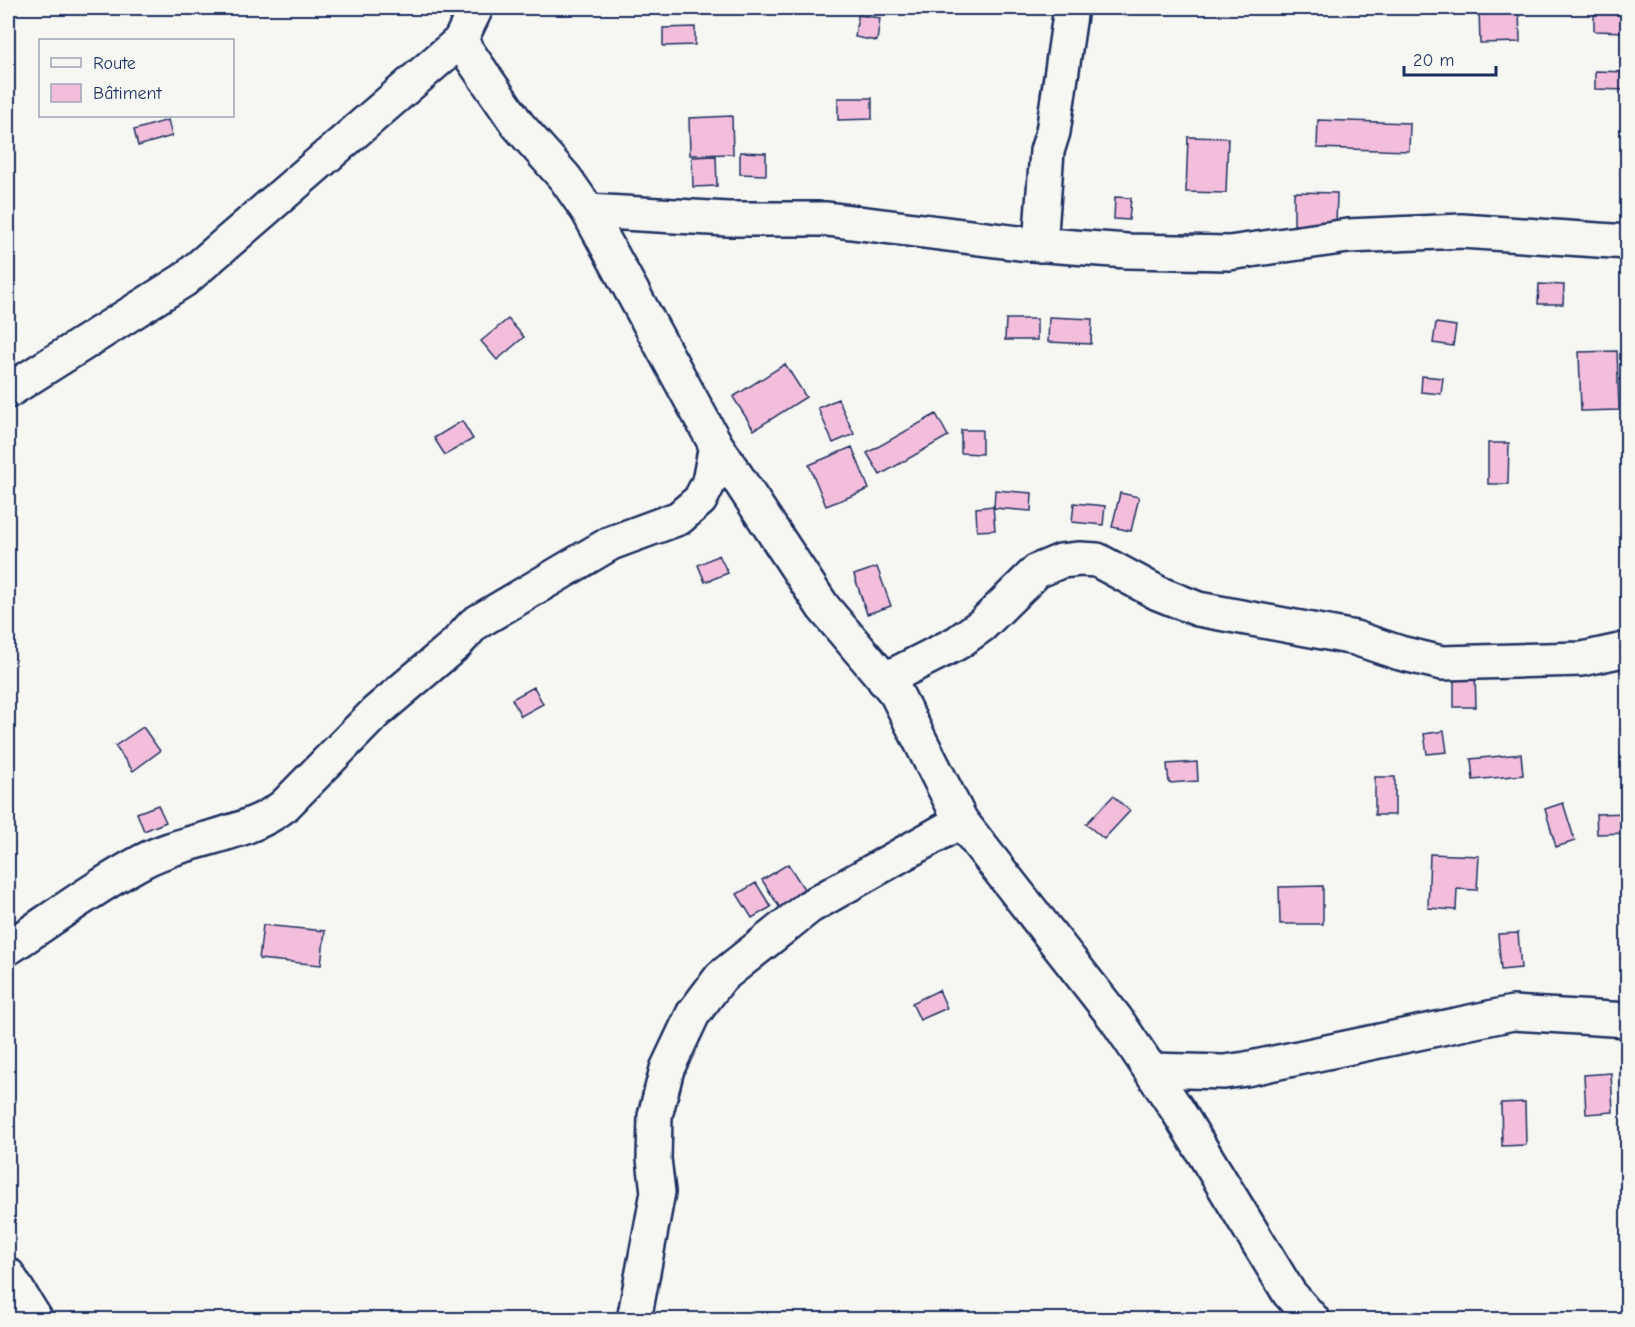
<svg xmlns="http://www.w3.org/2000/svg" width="1635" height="1327" viewBox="0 0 1635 1327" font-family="'Comic Neue',sans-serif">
<rect width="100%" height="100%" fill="#f6f6f2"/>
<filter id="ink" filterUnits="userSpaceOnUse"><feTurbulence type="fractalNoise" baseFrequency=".0167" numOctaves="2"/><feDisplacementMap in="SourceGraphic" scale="12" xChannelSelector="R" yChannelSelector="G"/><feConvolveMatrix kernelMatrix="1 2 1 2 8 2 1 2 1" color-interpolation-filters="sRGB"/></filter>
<g filter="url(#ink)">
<path fill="#f2bedc" stroke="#1b2f5e" stroke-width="1.5" d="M 1519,8 L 1520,42 L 1480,43 L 1479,9 Z
M 1594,13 L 1628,14 L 1627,32 L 1594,31 Z
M 858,15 L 880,18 L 877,41 L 855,37 Z
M 695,27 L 695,45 L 663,46 L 663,28 Z
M 1595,71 L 1627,72 L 1626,90 L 1595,89 Z
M 838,98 L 872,98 L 872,119 L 838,120 Z
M 732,116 L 733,154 L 690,155 L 689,118 Z
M 168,120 L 172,136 L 138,146 L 134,130 Z
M 1318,120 L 1410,123 L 1409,151 L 1317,148 Z
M 1188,137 L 1228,138 L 1226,193 L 1186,192 Z
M 740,152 L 766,153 L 766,175 L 740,174 Z
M 716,156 L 717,186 L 693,187 L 692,157 Z
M 1294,192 L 1337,193 L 1336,225 L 1294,225 Z
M 1115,197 L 1131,198 L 1129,220 L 1114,219 Z
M 1539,284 L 1564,285 L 1563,304 L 1538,304 Z
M 1049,317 L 1092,319 L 1091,344 L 1048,342 Z
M 508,319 L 524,337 L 497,360 L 481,341 Z
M 1006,319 L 1037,319 L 1037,340 L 1005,340 Z
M 1436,323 L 1456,326 L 1453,346 L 1433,343 Z
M 1617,351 L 1619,410 L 1581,411 L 1579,352 Z
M 785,364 L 806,397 L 754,430 L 733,397 Z
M 1422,376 L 1443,378 L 1441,394 L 1421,392 Z
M 838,399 L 854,434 L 833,443 L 818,408 Z
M 936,414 L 948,436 L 880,475 L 867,453 Z
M 462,421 L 473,439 L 445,455 L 434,438 Z
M 961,430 L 982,430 L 982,454 L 961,453 Z
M 1488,443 L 1509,443 L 1508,484 L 1488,484 Z
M 852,447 L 869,489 L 826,506 L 809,465 Z
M 995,490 L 1032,493 L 1031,511 L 994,508 Z
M 1120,493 L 1139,497 L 1131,531 L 1112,527 Z
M 1074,503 L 1105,506 L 1103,525 L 1072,522 Z
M 993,506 L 995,530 L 977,531 L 976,508 Z
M 719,555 L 728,573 L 705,582 L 698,565 Z
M 877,567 L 891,606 L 867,614 L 854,575 Z
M 1454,672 L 1475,672 L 1476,707 L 1454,707 Z
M 534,687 L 543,704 L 521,716 L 512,699 Z
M 143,727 L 160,751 L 133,771 L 115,746 Z
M 1444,731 L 1447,752 L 1427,754 L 1424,734 Z
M 1521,754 L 1523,775 L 1473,780 L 1471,759 Z
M 1197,762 L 1198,781 L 1169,783 L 1167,764 Z
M 1375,777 L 1395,777 L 1395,815 L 1375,815 Z
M 1113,796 L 1130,811 L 1104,839 L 1086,824 Z
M 1563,803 L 1575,841 L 1556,847 L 1545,809 Z
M 158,805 L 166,822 L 144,831 L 137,813 Z
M 1628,813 L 1628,833 L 1597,834 L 1596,814 Z
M 1430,854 L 1479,856 L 1477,890 L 1457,889 L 1456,910 L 1428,908 Z
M 788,864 L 806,892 L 780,908 L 762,880 Z
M 756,883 L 771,907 L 752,918 L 737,894 Z
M 1323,886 L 1323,924 L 1280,924 L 1279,887 Z
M 263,925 L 325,931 L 321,965 L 259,959 Z
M 1518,933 L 1521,968 L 1501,970 L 1498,934 Z
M 939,990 L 947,1008 L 920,1020 L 912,1003 Z
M 1611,1073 L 1613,1112 L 1586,1114 L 1584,1075 Z
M 1525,1102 L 1526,1145 L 1502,1146 L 1501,1103 Z"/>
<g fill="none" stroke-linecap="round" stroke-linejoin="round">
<g stroke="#1b2f5e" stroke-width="38">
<path id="minor" d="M 476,8 L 460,41 L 518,125 L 565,178 L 588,211 L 716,445 L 823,607 L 896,693 L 961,821 L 1116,1019 L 1178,1111 L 1289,1293 L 1313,1320
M 588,211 L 728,219 L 827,219 L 1019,243 L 1127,251 L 1229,253 L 1348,236 L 1462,231 L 1628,242
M 1040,245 L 1047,151 L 1053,132 L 1071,8
M 8,391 L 184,280 L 460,41
M 884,680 L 957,643 L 982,625 L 1037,571 L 1061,561 L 1080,559 L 1097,560 L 1158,593 L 1198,609 L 1355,638 L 1400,653 L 1442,663 L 1582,659 L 1628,649
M 8,948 C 52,919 96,886 143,861 C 187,838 244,837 284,806 L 376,712 L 456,644 L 474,624 L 611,543 L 679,518 L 700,500 L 709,482 L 716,445
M 1151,1070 L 1224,1072 L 1246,1069 L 1513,1013 L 1628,1020
M 8,1275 L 36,1320
M 634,1320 L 658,1192 L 654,1159 L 655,1116 L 667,1069 L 693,1014 L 721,977 L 809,907 L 961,821"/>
</g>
<use href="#minor" stroke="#f6f6f2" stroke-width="33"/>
</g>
</g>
<rect width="1635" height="1327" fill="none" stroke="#f6f6f2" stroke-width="30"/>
<rect x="15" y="15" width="1605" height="1297" fill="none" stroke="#1b2f5e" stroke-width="2" filter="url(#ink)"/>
<rect x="39" y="39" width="195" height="78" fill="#f6f6f2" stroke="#9ea6b7" stroke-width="1.5"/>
<rect x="51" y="58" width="30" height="9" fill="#f6f6f2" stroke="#9ea6b7" stroke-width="1.5"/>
<text x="93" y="69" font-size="18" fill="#1b2f5e">Route</text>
<rect x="51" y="84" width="30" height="18" fill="#f2bedc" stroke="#9ea6b7" stroke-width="1.5"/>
<text x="93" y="99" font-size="18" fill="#1b2f5e">Bâtiment</text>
<path d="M1404 66v9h92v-9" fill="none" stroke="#1b2f5e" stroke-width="3"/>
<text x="1413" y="66" font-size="18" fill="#1b2f5e" stroke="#f6f6f2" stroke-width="4.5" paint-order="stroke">20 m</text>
</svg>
